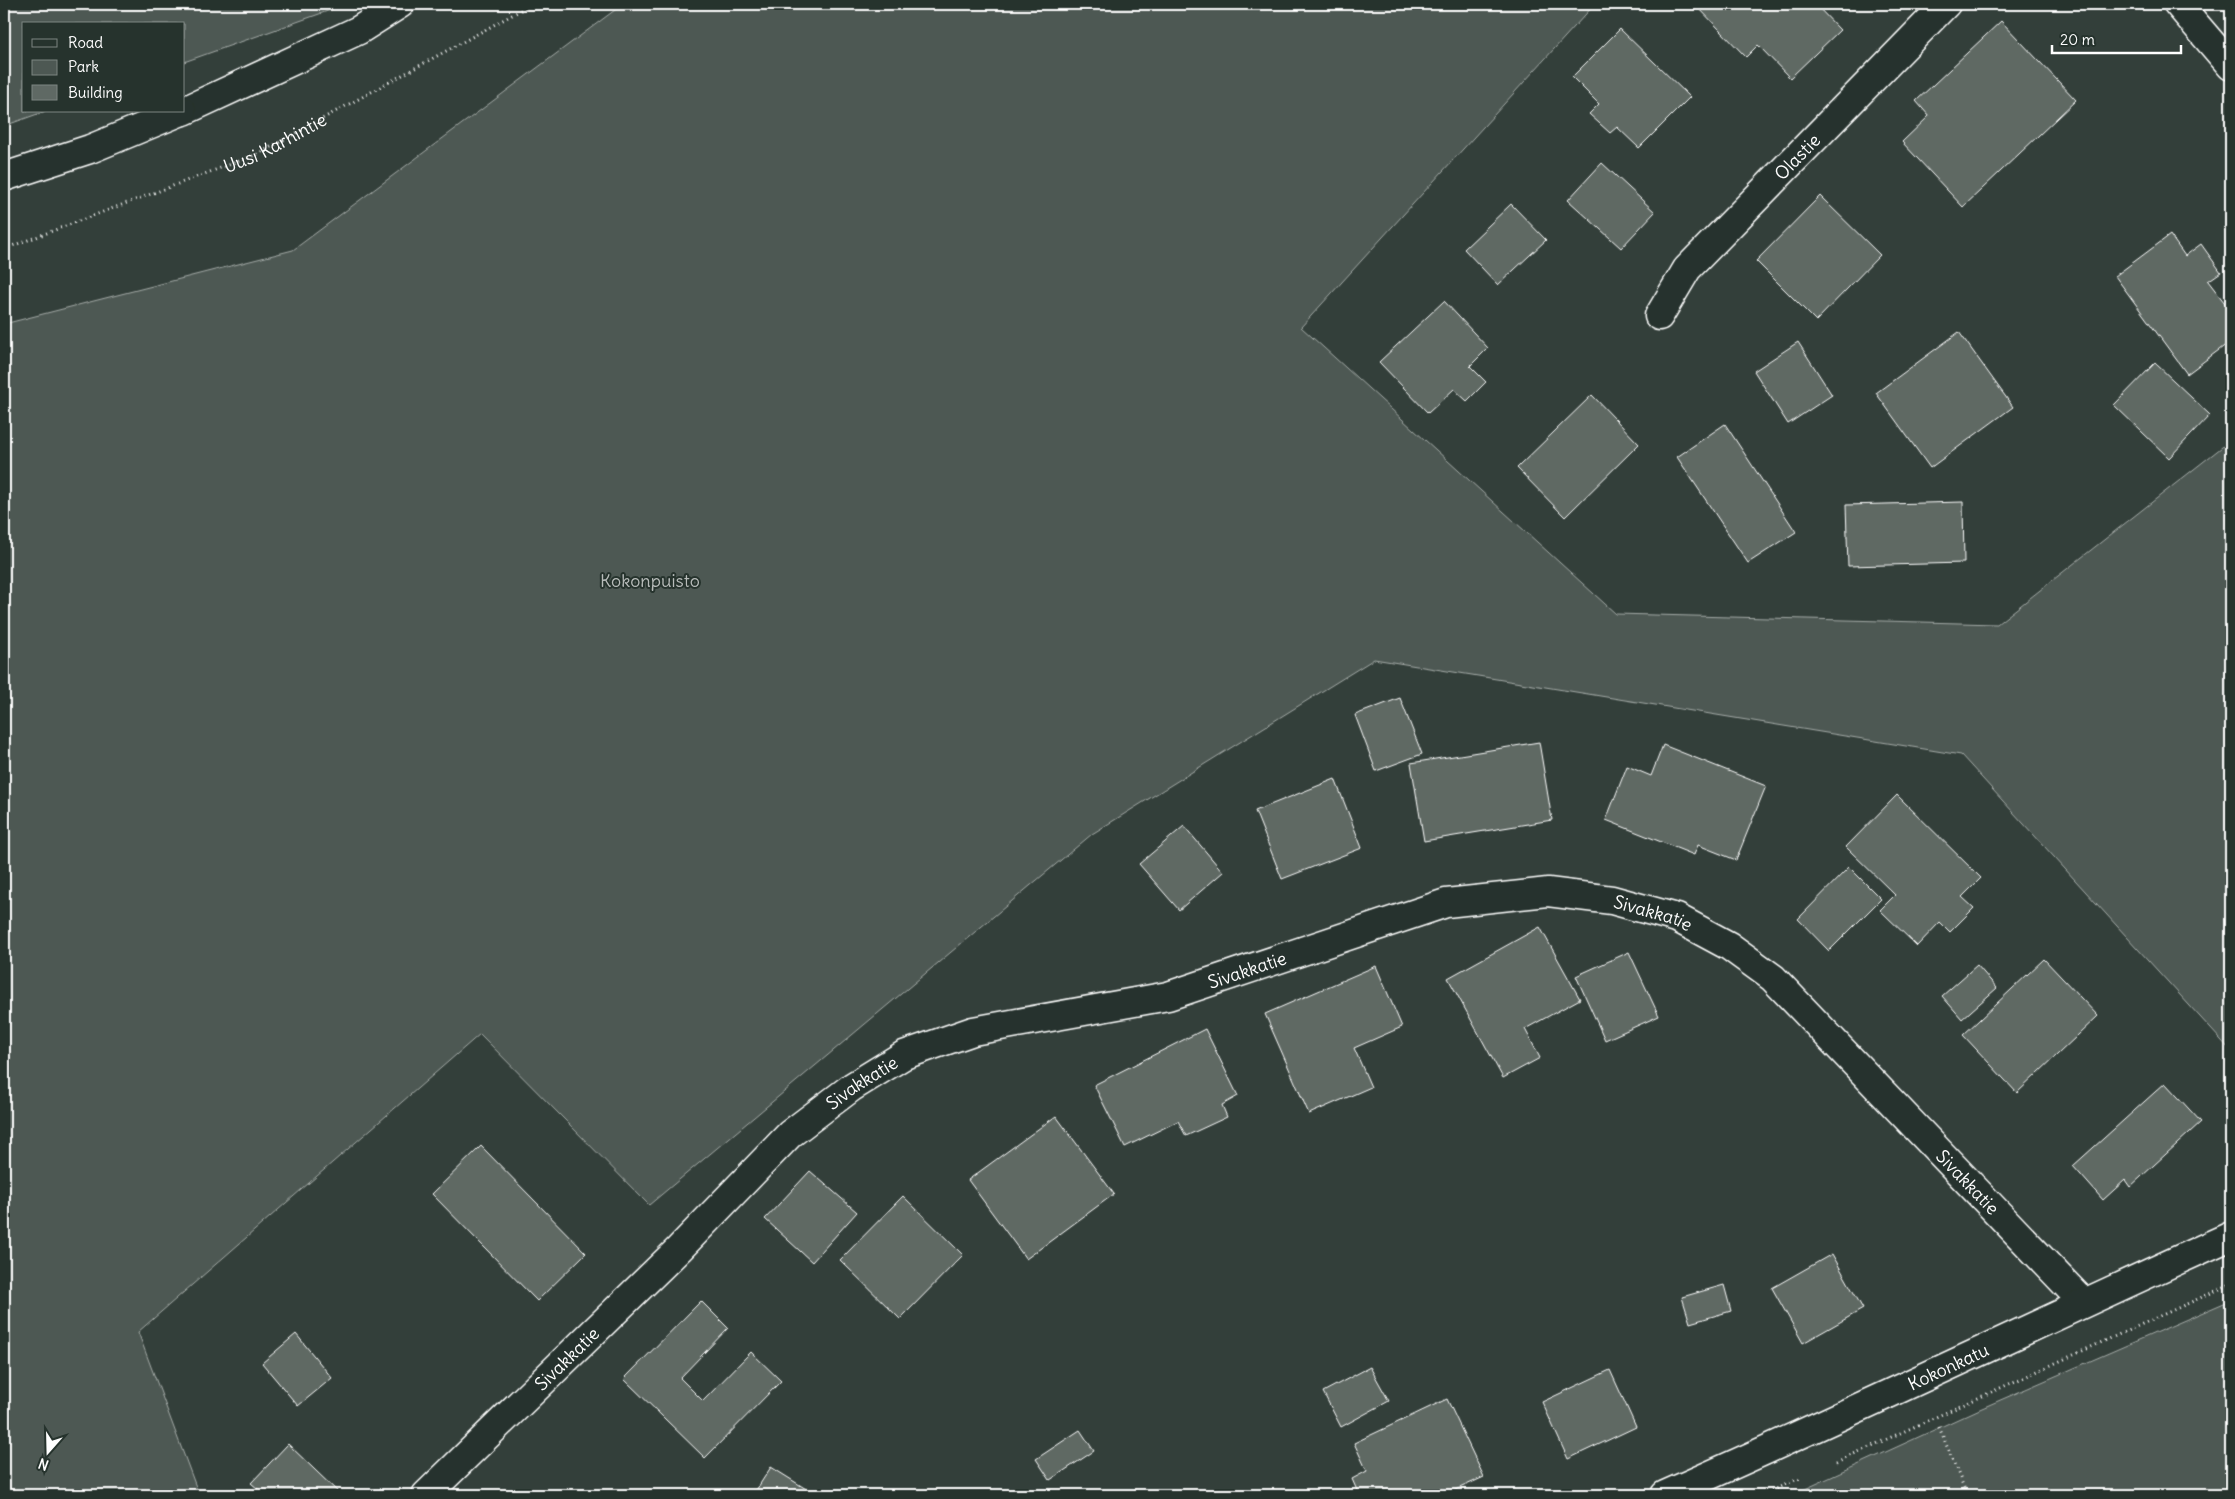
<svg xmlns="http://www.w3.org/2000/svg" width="2235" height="1499" viewBox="0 0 2235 1499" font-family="Delius,sans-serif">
<rect width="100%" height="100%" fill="#333f3a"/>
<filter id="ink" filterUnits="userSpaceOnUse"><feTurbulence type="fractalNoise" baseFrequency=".02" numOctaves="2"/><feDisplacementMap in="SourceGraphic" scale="10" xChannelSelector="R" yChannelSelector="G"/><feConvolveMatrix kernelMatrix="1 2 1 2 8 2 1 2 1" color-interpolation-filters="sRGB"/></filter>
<g filter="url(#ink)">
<path fill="#4d5853" stroke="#a6aca9" d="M 4,4 L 344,4 L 339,7 L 184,62 L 184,24 L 24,24 L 24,111 L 46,111 L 4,126 Z
M 623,4 L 1595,4 L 1301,327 L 1616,614 L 1997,624 L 2231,440 L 2231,1051 L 1961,755 L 1374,659 L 1092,834 L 649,1205 L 480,1034 L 138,1332 L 199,1495 L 4,1495 L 4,324 L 293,250 Z
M 2231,1300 L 2231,1495 L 1792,1495 L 1982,1408 Z"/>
<path fill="#5f6964" stroke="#fff" d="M 1695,4 L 1815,4 L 1840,30 L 1790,78 L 1758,45 L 1746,57 Z
M 2001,21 L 2076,100 L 1963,207 L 1902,142 L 1929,116 L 1916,101 Z
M 1620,29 L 1690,97 L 1639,148 L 1617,127 L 1610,133 L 1589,114 L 1599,104 L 1572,77 Z
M 1602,163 L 1655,212 L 1621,248 L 1568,200 Z
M 1820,196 L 1880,255 L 1816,321 L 1756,261 Z
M 1511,204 L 1546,240 L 1498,285 L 1464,249 Z
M 2170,235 L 2185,256 L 2201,244 L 2221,272 L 2208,281 L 2231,311 L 2231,341 L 2187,374 L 2115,276 Z
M 1444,301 L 1488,348 L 1470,366 L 1486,382 L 1467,401 L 1454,389 L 1428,413 L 1379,362 Z
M 1959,332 L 2013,407 L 1930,468 L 1876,393 Z
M 1798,342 L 1832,395 L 1788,424 L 1754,371 Z
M 2155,363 L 2210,415 L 2169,458 L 2114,405 Z
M 1592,395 L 1639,444 L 1565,517 L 1517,468 Z
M 1725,424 L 1796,532 L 1748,563 L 1677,457 Z
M 1963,502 L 1964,563 L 1848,566 L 1846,505 Z
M 1400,698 L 1422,754 L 1376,771 L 1355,715 Z
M 1539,742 L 1552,820 L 1424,841 L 1411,763 Z
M 1663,745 L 1766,786 L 1736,860 L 1698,845 L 1694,855 L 1606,820 L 1627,766 L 1651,776 Z
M 1335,779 L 1362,848 L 1282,879 L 1255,811 Z
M 1897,795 L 1981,878 L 1962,897 L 1974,908 L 1950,932 L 1940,922 L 1917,946 L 1880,910 L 1895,895 L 1846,847 Z
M 1184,826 L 1223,872 L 1179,910 L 1139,864 Z
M 1849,867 L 1881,899 L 1829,951 L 1798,919 Z
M 1540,927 L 1580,999 L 1525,1029 L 1540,1058 L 1503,1078 L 1448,978 Z
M 1629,952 L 1659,1016 L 1605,1040 L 1576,976 Z
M 2044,959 L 2098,1016 L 2017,1093 L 1963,1035 Z
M 1977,965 L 1997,988 L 1962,1019 L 1942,996 Z
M 1376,966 L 1402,1027 L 1354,1048 L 1371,1087 L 1309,1114 L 1265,1014 Z
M 1205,1029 L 1238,1096 L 1222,1105 L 1227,1117 L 1186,1136 L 1178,1121 L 1125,1147 L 1094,1085 Z
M 2165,1083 L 2201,1122 L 2130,1187 L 2125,1180 L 2103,1200 L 2073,1166 Z
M 1056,1116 L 1114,1194 L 1026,1259 L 968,1180 Z
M 481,1146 L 586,1253 L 537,1301 L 432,1194 Z
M 810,1171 L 857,1212 L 812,1262 L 765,1219 Z
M 903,1196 L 963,1255 L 900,1319 L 840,1260 Z
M 1832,1254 L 1863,1309 L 1803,1343 L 1772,1288 Z
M 1724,1285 L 1731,1311 L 1690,1323 L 1682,1297 Z
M 701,1301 L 728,1328 L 680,1378 L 703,1401 L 751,1352 L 781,1381 L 705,1458 L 624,1379 Z
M 296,1334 L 332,1378 L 298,1406 L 262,1363 Z
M 1370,1367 L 1389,1401 L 1341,1427 L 1323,1392 Z
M 1610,1370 L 1636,1427 L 1568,1459 L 1542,1402 Z
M 1447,1399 L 1484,1477 L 1444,1495 L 1359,1495 L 1352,1479 L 1367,1471 L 1354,1443 Z
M 1080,1430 L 1094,1451 L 1050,1480 L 1036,1459 Z
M 288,1444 L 341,1495 L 265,1495 L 251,1483 Z
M 771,1467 L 811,1492 L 810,1495 L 753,1495 Z"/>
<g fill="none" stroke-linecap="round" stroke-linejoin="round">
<g stroke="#fff" stroke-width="31">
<g id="minor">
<path d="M 2178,4 L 2231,66"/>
<path d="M 184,111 L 359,30 L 400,4"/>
<path d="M 4,177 L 90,149 L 182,111"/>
<path id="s2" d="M 1659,316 L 1687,269 L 1946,4"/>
<path id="s3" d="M 426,1495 L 679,1249 L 790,1134 L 852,1087 L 904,1055 L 973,1031 L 1168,996 L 1446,903 L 1548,892 L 1612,900 L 1677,918 L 1729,946 L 1773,978 L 2083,1302"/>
<path id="s4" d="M 1665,1495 C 1855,1412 2042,1321 2231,1236"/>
</g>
</g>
<g stroke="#fff" stroke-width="3" stroke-dasharray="1 4" stroke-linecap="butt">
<path id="s1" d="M 4,249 L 258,154 L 532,4"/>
<path d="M 1939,1427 L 1967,1495"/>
<path d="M 1836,1462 L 2231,1284"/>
<path d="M 1762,1495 L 1800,1478"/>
</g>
<use href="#minor" stroke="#26332d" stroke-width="28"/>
</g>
</g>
<g text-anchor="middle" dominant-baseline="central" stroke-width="4" stroke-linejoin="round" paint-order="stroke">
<g font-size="18" fill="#fff" stroke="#26332d">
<text stroke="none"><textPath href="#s1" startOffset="291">Uusi Karhintie</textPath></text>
<text stroke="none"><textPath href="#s2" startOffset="212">Olastie</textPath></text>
<text stroke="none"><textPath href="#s3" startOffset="1426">Sivakkatie</textPath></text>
<text stroke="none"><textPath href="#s3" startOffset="1006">Sivakkatie</textPath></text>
<text stroke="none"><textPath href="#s3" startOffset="601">Sivakkatie</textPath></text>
<text stroke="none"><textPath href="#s3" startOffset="1846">Sivakkatie</textPath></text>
<text stroke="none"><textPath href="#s3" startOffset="196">Sivakkatie</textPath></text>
<text stroke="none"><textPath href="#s4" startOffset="311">Kokonkatu</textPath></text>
</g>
<g font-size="18" fill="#b8bcba" stroke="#26332d">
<text x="650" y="580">Kokonpuisto</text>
</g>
</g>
<rect width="2235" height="1499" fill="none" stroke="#26332d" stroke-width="20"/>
<rect x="10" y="10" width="2215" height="1479" fill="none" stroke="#fff" stroke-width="2" filter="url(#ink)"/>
<rect x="22" y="22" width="162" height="90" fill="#26332d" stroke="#7d8581"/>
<rect x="32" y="39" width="25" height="8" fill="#26332d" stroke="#7d8581"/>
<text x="68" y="48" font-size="15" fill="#ffffff">Road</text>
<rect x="32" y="60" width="25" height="15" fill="#4d5853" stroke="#7d8581"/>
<text x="68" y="72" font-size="15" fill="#ffffff">Park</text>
<rect x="32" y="85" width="25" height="15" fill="#5f6964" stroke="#7d8581"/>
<text x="68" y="98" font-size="15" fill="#ffffff">Building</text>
<g transform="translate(48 1452) rotate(200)" stroke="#26332d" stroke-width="4" paint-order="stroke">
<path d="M0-4L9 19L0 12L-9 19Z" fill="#ffffff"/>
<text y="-8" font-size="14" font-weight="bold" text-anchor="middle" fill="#ffffff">N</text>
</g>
<path d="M2052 45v8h129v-8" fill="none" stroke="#ffffff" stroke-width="2.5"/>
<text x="2060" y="45" font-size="15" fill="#ffffff" stroke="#26332d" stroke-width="4" paint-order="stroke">20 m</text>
</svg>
